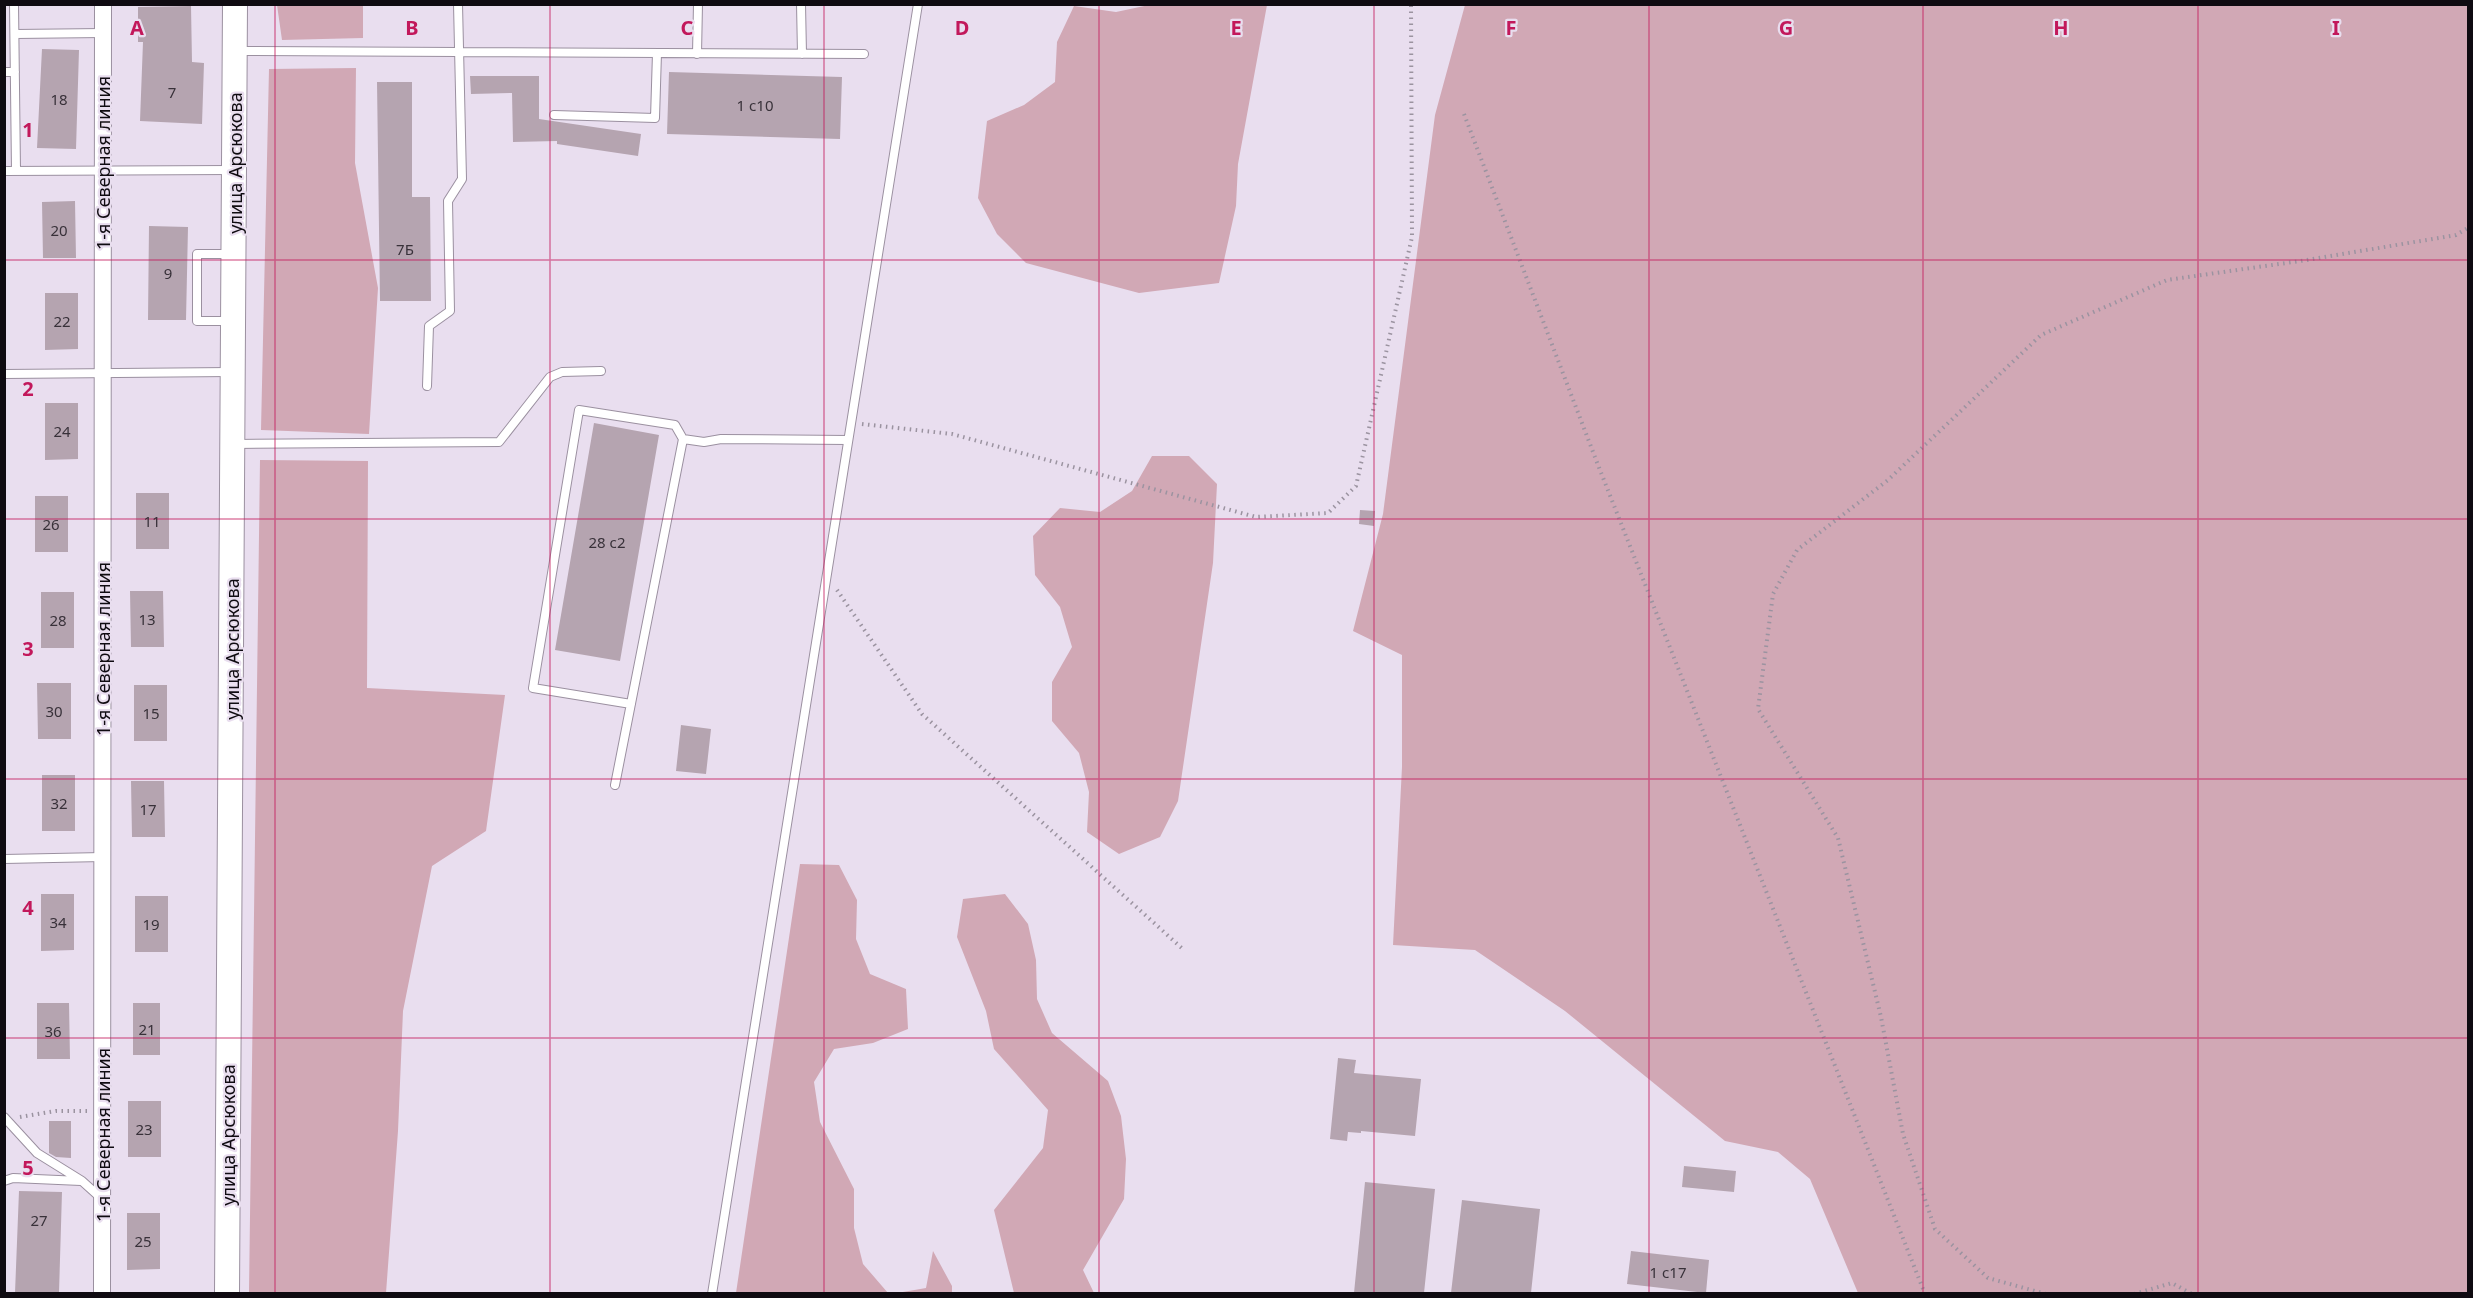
<svg xmlns="http://www.w3.org/2000/svg" width="2473" height="1298" viewBox="0 0 2473 1298" font-family="'Noto Sans',sans-serif">
<rect width="100%" height="100%" fill="#e9deef"/>
<path fill="#d1a8b5" d="M 277,5 L 363,5 L 363,38 L 282,40 Z
M 1149,5 L 1267,5 L 1238,164 L 1236,206 L 1219,283 L 1139,293 L 1026,263 L 997,234 L 978,198 L 987,121 L 1024,105 L 1055,82 L 1057,42 L 1074,6 L 1116,12 Z
M 1465,5 L 2468,5 L 2468,1293 L 1858,1293 L 1810,1179 L 1778,1152 L 1725,1141 L 1565,1011 L 1475,950 L 1393,945 L 1402,767 L 1402,655 L 1353,631 L 1383,514 L 1435,115 Z
M 356,68 L 355,163 L 378,288 L 369,434 L 261,430 L 269,69 Z
M 1152,456 L 1189,456 L 1217,484 L 1213,563 L 1178,801 L 1160,837 L 1119,854 L 1087,832 L 1089,792 L 1079,753 L 1052,721 L 1052,682 L 1072,647 L 1060,607 L 1035,575 L 1033,536 L 1060,508 L 1100,512 L 1132,491 Z
M 260,460 L 368,461 L 367,688 L 505,695 L 486,831 L 432,866 L 403,1011 L 398,1131 L 386,1293 L 249,1293 Z
M 800,864 L 839,865 L 857,900 L 856,939 L 870,974 L 906,989 L 908,1029 L 873,1043 L 834,1049 L 814,1082 L 820,1122 L 854,1189 L 854,1228 L 863,1264 L 888,1293 L 736,1293 Z
M 1005,894 L 1028,924 L 1036,960 L 1037,999 L 1052,1033 L 1108,1081 L 1121,1116 L 1126,1159 L 1124,1199 L 1083,1270 L 1094,1293 L 1014,1293 L 994,1210 L 1043,1148 L 1048,1110 L 994,1049 L 986,1011 L 957,937 L 963,899 Z
M 933,1251 L 952,1286 L 952,1293 L 897,1293 L 926,1288 Z"/>
<path fill="#b5a4b0" d="M 191,6 L 192,62 L 204,63 L 202,124 L 140,121 L 143,42 L 138,42 L 138,7 Z
M 42,49 L 79,50 L 76,149 L 37,148 Z
M 669,72 L 842,77 L 840,139 L 667,134 Z
M 470,76 L 539,76 L 539,119 L 641,134 L 638,156 L 557,144 L 557,141 L 513,142 L 512,93 L 471,94 Z
M 377,82 L 412,82 L 412,197 L 430,197 L 431,301 L 380,301 Z
M 75,201 L 76,258 L 43,258 L 42,202 Z
M 149,226 L 188,227 L 186,320 L 148,320 Z
M 45,293 L 78,293 L 78,349 L 45,350 Z
M 45,403 L 78,403 L 78,459 L 45,460 Z
M 594,423 L 659,435 L 620,661 L 555,650 Z
M 136,493 L 169,493 L 169,549 L 136,549 Z
M 35,496 L 68,496 L 68,552 L 35,552 Z
M 1360,510 L 1375,511 L 1374,526 L 1359,524 Z
M 130,591 L 163,591 L 164,647 L 131,647 Z
M 41,592 L 74,592 L 74,648 L 41,648 Z
M 37,683 L 71,683 L 71,739 L 38,739 Z
M 134,685 L 167,685 L 167,741 L 134,741 Z
M 681,725 L 711,729 L 706,774 L 676,771 Z
M 42,775 L 75,775 L 75,831 L 42,831 Z
M 131,781 L 164,781 L 165,837 L 132,837 Z
M 41,894 L 74,894 L 74,950 L 41,951 Z
M 135,896 L 168,896 L 168,952 L 135,952 Z
M 37,1003 L 69,1003 L 70,1059 L 37,1059 Z
M 133,1003 L 160,1003 L 160,1055 L 133,1055 Z
M 1338,1058 L 1356,1060 L 1354,1073 L 1421,1079 L 1415,1136 L 1361,1131 L 1361,1133 L 1348,1132 L 1347,1141 L 1330,1139 Z
M 128,1101 L 161,1101 L 161,1157 L 128,1157 Z
M 49,1121 L 71,1121 L 71,1158 L 56,1157 L 49,1153 Z
M 1684,1166 L 1736,1171 L 1734,1192 L 1682,1187 Z
M 1365,1182 L 1435,1189 L 1424,1293 L 1354,1293 Z
M 19,1191 L 62,1192 L 59,1293 L 15,1293 Z
M 1462,1200 L 1540,1209 L 1531,1293 L 1451,1293 Z
M 127,1213 L 160,1213 L 160,1269 L 127,1270 Z
M 1631,1251 L 1709,1260 L 1706,1293 L 1627,1284 Z"/>
<g fill="none" stroke-linecap="round" stroke-linejoin="round">
<g stroke="#9b90a0" stroke-width="10">
<path id="lane" d="M 14,4 L 16,171
M 801,4 L 802,54
M 15,34 L 103,33
M 235,51 L 864,54
M 697,54 L 698,4
M 4,72 L 15,72
M 554,115 L 655,118 L 657,53
M 4,171 L 232,170
M 231,321 L 197,321 L 197,254 L 231,254
M 4,374 L 230,372
M 427,386 L 429,326 L 450,311 L 448,201 L 462,179 L 458,4
M 234,444 L 499,442 L 550,377 L 562,372 L 601,371
M 631,704 L 533,688 L 579,410 L 675,425 L 683,439
M 615,785 L 683,439 L 704,442 L 721,439 L 848,440
M 4,859 L 103,857
M 4,1117 L 37,1153 L 82,1181 L 102,1199
M 4,1181 L 13,1178 L 81,1181
M 712,1294 L 918,4"/>
</g>
<g stroke="#9b90a0" stroke-width="18">
<path id="street" d="M 102,1294 L 103,4"/>
</g>
<g stroke="#9b90a0" stroke-width="26">
<path id="secondary" d="M 227,1294 L 235,4"/>
</g>
<path stroke="#9b93a0" stroke-width="4" stroke-dasharray="1.5 4.5" stroke-linecap="butt" d="M 1464,114 L 1598,465 L 1925,1294
M 862,424 L 952,434 L 1256,517 L 1328,513 L 1356,486 L 1412,237 L 1411,4
M 837,590 L 922,714 L 1184,950
M 20,1117 L 56,1111 L 87,1111
M 2046,1294 L 1988,1278 L 1935,1229 L 1903,1134 L 1881,1017 L 1838,838 L 1758,709 L 1773,594 L 1797,550 L 1888,480 L 2041,335 L 2167,280 L 2307,260 L 2456,235 L 2468,228
M 2134,1294 L 2172,1283 L 2192,1294"/>
<use href="#lane" stroke="#fff" stroke-width="8"/>
<use href="#street" stroke="#fff" stroke-width="16"/>
<use href="#secondary" stroke="#fff" stroke-width="24"/>
</g>
<path fill="none" stroke="#c2185b" stroke-width="1.5" stroke-opacity="0.55" d="M 275,4 L 275,1294M 550,4 L 550,1294M 824,4 L 824,1294M 1099,4 L 1099,1294M 1374,4 L 1374,1294M 1649,4 L 1649,1294M 1923,4 L 1923,1294M 2198,4 L 2198,1294M 4,260 L 2468,260M 4,519 L 2468,519M 4,779 L 2468,779M 4,1038 L 2468,1038"/>
<g text-anchor="middle" dominant-baseline="central" stroke-width="4.5" stroke-linejoin="round" paint-order="stroke">
<g font-size="15" fill="#383139">
<text x="172" y="92">7</text>
<text x="59" y="99">18</text>
<text x="755" y="105">1 с10</text>
<text x="59" y="230">20</text>
<text x="405" y="249">7Б</text>
<text x="168" y="273">9</text>
<text x="62" y="321">22</text>
<text x="62" y="431">24</text>
<text x="152" y="521">11</text>
<text x="51" y="524">26</text>
<text x="607" y="542">28 с2</text>
<text x="147" y="619">13</text>
<text x="58" y="620">28</text>
<text x="54" y="711">30</text>
<text x="151" y="713">15</text>
<text x="59" y="803">32</text>
<text x="148" y="809">17</text>
<text x="58" y="922">34</text>
<text x="151" y="924">19</text>
<text x="147" y="1029">21</text>
<text x="53" y="1031">36</text>
<text x="144" y="1129">23</text>
<text x="39" y="1220">27</text>
<text x="143" y="1241">25</text>
<text x="1668" y="1272">1 с17</text>
</g>
<g font-size="18" fill="#0f0b11" stroke="#e9deef">
<text transform="translate(103 163) rotate(-90)">1-я Северная линия</text>
<text transform="translate(235 163) rotate(-90)">улица Арсюкова</text>
<text transform="translate(103 649) rotate(-90)">1-я Северная линия</text>
<text transform="translate(232 649) rotate(-90)">улица Арсюкова</text>
<text transform="translate(103 1135) rotate(-90)">1-я Северная линия</text>
<text transform="translate(228 1135) rotate(-90)">улица Арсюкова</text>
</g>
</g>
<g font-size="20" text-anchor="middle" font-weight="bold" fill="#c2185b" stroke="#e9deef" stroke-width="4.5" stroke-linejoin="round" paint-order="stroke">
<text x="137" y="35">A</text>
<text x="412" y="35">B</text>
<text x="687" y="35">C</text>
<text x="962" y="35">D</text>
<text x="1236" y="35">E</text>
<text x="1511" y="35">F</text>
<text x="1786" y="35">G</text>
<text x="2061" y="35">H</text>
<text x="2336" y="35">I</text>
<text x="28" y="137">1</text>
<text x="28" y="396">2</text>
<text x="28" y="656">3</text>
<text x="28" y="915">4</text>
<text x="28" y="1175">5</text>
</g>
<rect width="2473" height="1298" fill="none" stroke="#0f0b11" stroke-width="12"/>
</svg>
